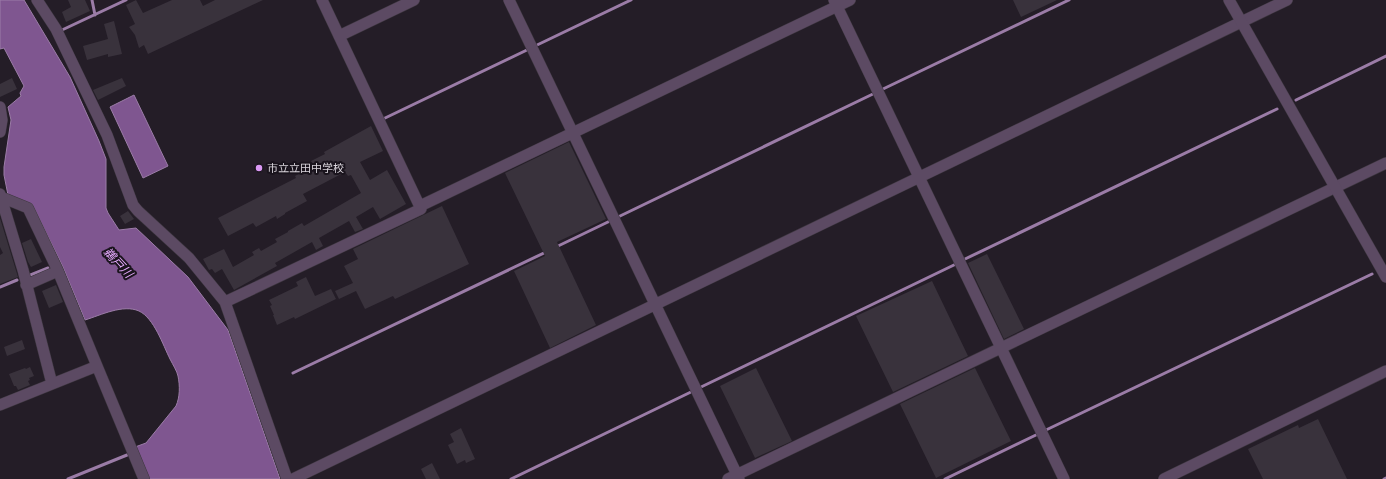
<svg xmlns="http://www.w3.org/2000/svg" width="1386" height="479" viewBox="0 0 1386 479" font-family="'Work Sans','Noto Sans JP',sans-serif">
<rect width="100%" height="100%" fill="#241d27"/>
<path fill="#7f5690" stroke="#9b7ca7" d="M 0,0 L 24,0 L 70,77 L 99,141 L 106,159 L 106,208 L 108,213 L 119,230 L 136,228 L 188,277 L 228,330 L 280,479 L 149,479 L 135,447 L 146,443 L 176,406 C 180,397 180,386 178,376 C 177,371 173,365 170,359 C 163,345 154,318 139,311 C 123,304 101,315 85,320 L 63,267 L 32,204 L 8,195 L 4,175 L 4,167 L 11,120 L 8,107 L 21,96 L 20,93 L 24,86 L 4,48 L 0,49 Z
M 134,95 L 168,166 L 143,178 L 110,107 Z"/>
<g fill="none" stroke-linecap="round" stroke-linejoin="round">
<path stroke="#9b7ca7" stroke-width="3" d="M 92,0 L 95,15
M 62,30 L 126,0
M 535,46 L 631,0
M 883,89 L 1069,0
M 1296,100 L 1386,56
M 383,119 L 529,49
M 618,217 L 875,93
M 556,247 L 610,221
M 963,260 L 1277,109
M 28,276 L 48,268
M 0,287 L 17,280
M 293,373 L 546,252
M 699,388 L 956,264
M 1046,430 L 1372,274
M 68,479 L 127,455
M 511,479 L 693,391
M 945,479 L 1038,434
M 1384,479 L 1386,478"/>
</g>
<path fill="#39323c" d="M 68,0 L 85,0 L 90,11 L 66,22 L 62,12 L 71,7 Z
M 136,0 L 143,13 L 172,0 L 200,0 L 203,6 L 215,0 L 263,0 L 148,54 L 144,45 L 139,48 L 135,35 L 129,27 L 135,24 L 126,5 Z
M 1013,0 L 1057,0 L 1021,17 Z
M 114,21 L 122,54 L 108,57 L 108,54 L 87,60 L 83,46 L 108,39 L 104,24 Z
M 12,78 L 17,89 L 0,97 L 0,84 Z
M 122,78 L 126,86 L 98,100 L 93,90 Z
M 371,126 L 383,151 L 360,162 L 370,180 L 387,170 L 406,204 L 380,219 L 373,207 L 356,217 L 363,229 L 355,232 L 349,221 L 319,238 L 323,246 L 316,250 L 312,242 L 275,263 L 277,266 L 234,290 L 222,269 L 215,273 L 212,269 L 209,270 L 203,259 L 224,249 L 233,267 L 254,255 L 252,252 L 259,248 L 261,251 L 277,242 L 275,239 L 288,232 L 288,231 L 302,223 L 304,226 L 361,193 L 351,175 L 348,176 L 345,172 L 303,194 L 307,201 L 285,213 L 285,214 L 277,219 L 276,216 L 256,227 L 253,223 L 228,236 L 218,218 L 296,178 L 295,176 L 314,166 L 311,161 L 325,154 L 324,152 Z
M 569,142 L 606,219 L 557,242 L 596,325 L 550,348 L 514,271 L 545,256 L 505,173 Z
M 442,206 L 469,264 L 395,299 L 393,296 L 365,309 L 356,291 L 339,299 L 335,291 L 353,283 L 344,266 L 358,259 L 353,249 Z
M 128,211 L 134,219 L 125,224 L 120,216 Z
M 0,218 L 18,277 L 0,284 L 0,255 L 3,253 L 0,247 Z
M 31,239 L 42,262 L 31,267 L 28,262 L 22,243 Z
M 987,254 L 1024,329 L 1004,339 L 968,263 Z
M 306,277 L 315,296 L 331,289 L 336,299 L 295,319 L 294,317 L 277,325 L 273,315 L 274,315 L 270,306 L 272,305 L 269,300 L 298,286 L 296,282 Z
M 932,281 L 968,356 L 893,392 L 856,316 Z
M 56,285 L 63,302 L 49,308 L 42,291 Z
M 22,340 L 25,349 L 7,356 L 4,347 Z
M 30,367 L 34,376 L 29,378 L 30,380 L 28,381 L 30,385 L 18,390 L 16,386 L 14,386 L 9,374 L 25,368 L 26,369 Z
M 756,368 L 792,441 L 755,458 L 720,386 Z
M 975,368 L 1011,441 L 936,478 L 900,404 Z
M 1318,419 L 1347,479 L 1263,479 L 1248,449 L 1298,425 L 1299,428 Z
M 461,428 L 475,459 L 466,463 L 465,460 L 457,464 L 448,445 L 454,442 L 450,434 Z
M 432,463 L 440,479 L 426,479 L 421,469 Z"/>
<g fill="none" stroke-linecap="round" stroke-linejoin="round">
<g stroke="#3e3740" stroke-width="12">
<path id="minor" d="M 37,0 L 56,29 L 107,135 L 133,205 L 138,211 L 189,258 L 225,302 L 287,479
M 509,0 L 739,479
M 834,0 L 1064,479
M 339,36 L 414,0
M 0,107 L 2,120 L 0,132
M 0,194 L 23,270 L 52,384
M 1,197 L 28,208 L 58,271 L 97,366
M 420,206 L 850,0
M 26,285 L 58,271
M 225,302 L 421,209 L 322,0
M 0,405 L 97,366 L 144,479
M 293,479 L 1287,0
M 728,479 L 1386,163"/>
</g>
<g stroke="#3e3740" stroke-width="12">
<path id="tertiary" d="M 1229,0 L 1386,277
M 1164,479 L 1386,371"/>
</g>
<use href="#minor" stroke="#5c4a63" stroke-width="11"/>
<use href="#tertiary" stroke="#5c4a63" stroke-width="11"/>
</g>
<circle fill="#db99f5" stroke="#1a141d" stroke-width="1.5" cx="259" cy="168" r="4"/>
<g text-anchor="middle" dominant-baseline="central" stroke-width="4" stroke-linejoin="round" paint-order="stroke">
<g font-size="11" fill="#dbd6dd" stroke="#1a141d" text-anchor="start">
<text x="267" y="168">市立立田中学校</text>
</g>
<g font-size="12" font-style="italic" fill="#e7abff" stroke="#1a141d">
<text transform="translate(118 263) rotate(47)">鵜戸川</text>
</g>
</g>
</svg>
